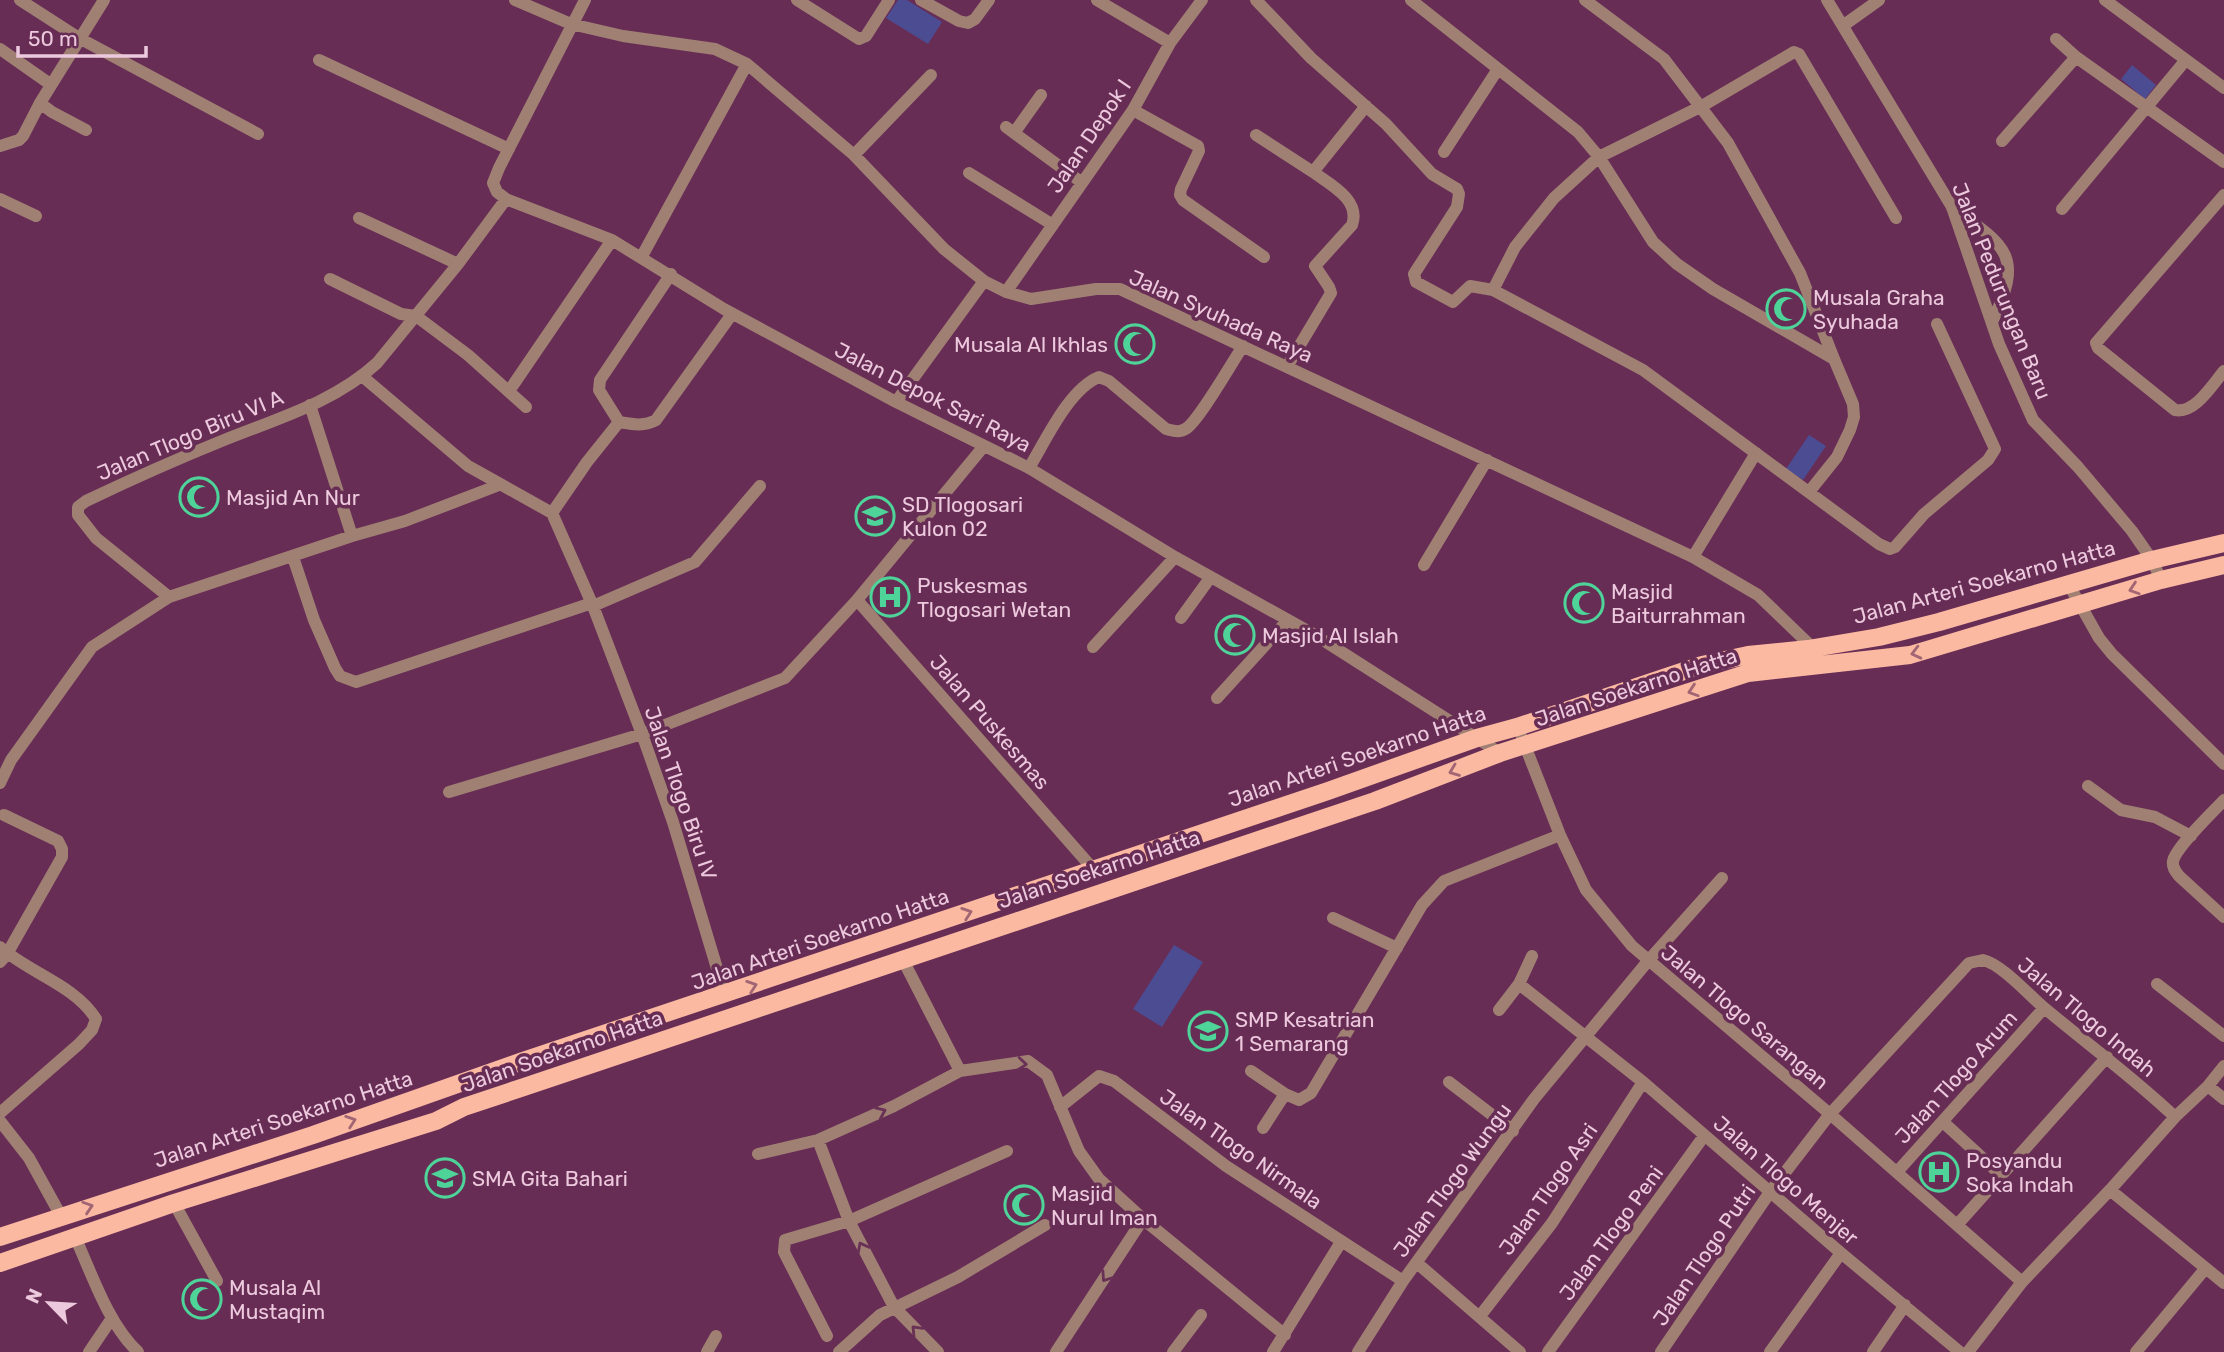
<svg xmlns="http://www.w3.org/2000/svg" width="2224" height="1352" viewBox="0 0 2224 1352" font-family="Rubik,sans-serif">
<rect width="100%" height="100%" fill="#672d55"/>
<path fill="#4c4c92" d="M 898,0 L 907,0 L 942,22 L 928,44 L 886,18 Z
M 2132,65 L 2156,85 L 2145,99 L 2121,79 Z
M 1809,435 L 1826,446 L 1803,480 L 1786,469 Z
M 1174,945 L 1203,962 L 1162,1027 L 1133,1009 Z"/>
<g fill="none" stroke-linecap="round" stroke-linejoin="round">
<path stroke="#a18074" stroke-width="12" d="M 20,0 L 79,38 L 258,134
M 515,0 L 571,24 L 623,36 L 715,49 L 747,64 L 854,155 L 944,249 L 984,281 L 1006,292 L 1031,299 L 1096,289 L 1120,289 L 1693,557 L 1758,595 L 1813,648
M 585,0 L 499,168 L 493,183 L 497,192 L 506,199 L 612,240 L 724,309 L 896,402 L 1029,468 L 1175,557 L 1315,635 L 1500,753
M 797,0 L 859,39 L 866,36 L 889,0
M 921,0 L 959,21 L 968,23 L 975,19 L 989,0
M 1097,0 L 1170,43
M 1256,0 L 1311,58 L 1386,124 L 1432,174 L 1457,189 L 1459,194 L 1457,207 L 1414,274 L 1416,282 L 1453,302 L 1470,286 L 1493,290
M 1411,0 L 1578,132 L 1599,157 L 1653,242 L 1677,264 L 1713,289 L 1834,359 L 1853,404 L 1854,417 L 1850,430 L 1837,457 L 1809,492
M 1585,0 L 1664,59 L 1728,143 L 1800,273 L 1834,359
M 1827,0 L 1952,207 L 1999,344 L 2033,420 L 2078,467 L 2132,531 L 2152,560 L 2161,580
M 2105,0 L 2224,88
M 1844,25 L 1879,0
M 2056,39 L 2076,57 L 2224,162
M 0,49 L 50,84
M 319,60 L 509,149
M 1133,110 L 1198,146 L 1199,151 L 1181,189 L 1180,195 L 1183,200 L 1264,257
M 1006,127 L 1081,182
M 86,130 L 52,112 L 40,103 L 104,0
M 1014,133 L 1041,95
M 1256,135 L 1313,172
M 2002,141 L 2076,57
M 0,146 L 19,140 L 23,136 L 40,103
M 1444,152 L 1498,69
M 854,155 L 931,75
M 969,173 L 1053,225
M 2224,195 L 2096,343 L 2098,348 L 2175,410 C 2195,414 2212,385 2224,371
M 0,199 L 36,216
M 1952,208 C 2007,246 2024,256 1992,322
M 2062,209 L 2185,61
M 359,218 L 458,264
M 1896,218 L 1799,54 L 1794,52 L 1702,106 L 1599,157 L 1554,198 L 1515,247 L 1493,290 L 1643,370 L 1879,544 L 1890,549 L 1895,547 L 1924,514 L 1988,460 L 1995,449 L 1937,324
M 641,258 L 747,64
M 330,279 L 401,314 L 416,316
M 1006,292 L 1133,110 L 1170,43 L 1202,0
M 416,316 L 468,355 L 526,407
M 1288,365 L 1331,293 L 1329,287 L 1315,266 L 1352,225 C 1361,200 1331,185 1313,172 L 1366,106
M 362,376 L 468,466 L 552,513 L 593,606 L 642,734 L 673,822 L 725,995
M 509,391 L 612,240
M 896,402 L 984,281
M 310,405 L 352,536
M 619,422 L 599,390 L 600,380 L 671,274
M 1029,468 C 1046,440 1069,389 1099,377 L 1109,381 L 1166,429 C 1174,431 1180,433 1187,428 C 1201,417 1231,364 1243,346
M 552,513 L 587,462 L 619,422 C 631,424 644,427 656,420 L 732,314
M 293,557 L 314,620 L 335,668 L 340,676 L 356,682 L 592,603
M 1693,557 L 1756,453
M 1424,565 L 1487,460
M 2069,585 L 2099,638 L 2112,654 L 2224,764
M 169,597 L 96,538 L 78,515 L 78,507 L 86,501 C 132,479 177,459 224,440 C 276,419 335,402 377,363 L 458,264 L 506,199
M 857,600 L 1094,870
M 593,606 L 695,562 L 760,486
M 1181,618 L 1210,578
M 1093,647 L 1175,557
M 1217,698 L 1287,621
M 1522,738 L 1560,835 L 1586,890 L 1632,946 L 1830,1114 L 2022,1282
M 0,783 L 11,760 L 92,647 L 169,597 L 352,536 L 405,521 L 499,485
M 2088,786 L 2121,810 L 2155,817 L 2191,836
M 449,792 L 642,734 L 785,678 L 857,600 L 984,446
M 2224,800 C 2213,812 2176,847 2173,861 C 2172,867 2175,871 2179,876 L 2224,917
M 1333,918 L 1397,948
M 0,947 C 29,973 75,985 96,1019 L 92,1030 L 79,1044 L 0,1113
M 902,958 L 960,1071
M 0,962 L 7,954 L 62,857 L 62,849 L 58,841 L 4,815
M 1519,984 L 1643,1082 L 1841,1253 L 1960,1352
M 2157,984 L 2224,1036
M 1499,1010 L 1519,984 L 1532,956
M 1251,1071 L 1285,1094 L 1299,1100 L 1311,1093 L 1422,905 L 1444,881 L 1560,835
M 1449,1082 L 1513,1131
M 2208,1086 L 2224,1099
M 1060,1107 L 1099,1076 L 1114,1081 L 1226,1166 L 1403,1281
M 0,1121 L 29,1158 L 61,1216
M 1943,1122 L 2001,1175
M 1263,1128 L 1285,1094
M 818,1140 L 849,1221 L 894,1307 L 938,1352
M 758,1154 L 818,1140 L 894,1106 L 960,1071 L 1028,1061 L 1047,1075 L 1079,1151 L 1099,1179 L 1143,1219 L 1285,1335
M 1897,1172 L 2044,1008
M 2110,1190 L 2224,1283
M 174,1203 L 217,1281
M 1957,1225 L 2107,1057
M 75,1237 C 92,1274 108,1324 138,1352
M 1417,1263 L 1520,1352
M 1480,1316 L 1552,1223 L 1643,1082
M 827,1336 L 784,1252 L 785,1240 L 849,1221 L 1007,1151
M 89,1352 L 112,1318
M 707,1352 L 716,1336
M 839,1352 L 880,1315 L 958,1277 L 1045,1225
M 1056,1352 L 1143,1219
M 1173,1352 L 1201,1315
M 1273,1352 L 1341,1242
M 1358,1352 L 1403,1281 L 1534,1099 L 1648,961 L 1722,878
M 1548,1352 L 1704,1136
M 1661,1352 L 1770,1192 L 1830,1114 L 1969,963 L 1983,960 C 2001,964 2027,993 2042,1006 C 2086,1043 2133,1077 2175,1117
M 1770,1352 L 1841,1253
M 1873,1352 L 1905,1305
M 1968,1352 L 2022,1282 L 2110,1190 L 2175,1117 L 2208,1086 L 2224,1066
M 2136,1352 L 2205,1269"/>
<path stroke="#fbb9a1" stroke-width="18" d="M 0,1237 L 313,1135 L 520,1062 L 1328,791 L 1477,738 L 1517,727 L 1702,665 L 1748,655 L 1808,649 L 1879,637 L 1939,622 L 2152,560 L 2224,543
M 0,1263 L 174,1203 L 436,1121 L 464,1107 L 524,1087 L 1375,801 L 1500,753 L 1748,673 L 1910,655 L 2161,580 L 2224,565"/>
</g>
<defs><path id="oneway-chevron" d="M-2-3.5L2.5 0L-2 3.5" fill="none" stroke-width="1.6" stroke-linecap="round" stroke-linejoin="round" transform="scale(1.75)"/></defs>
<g stroke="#a26573">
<use href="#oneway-chevron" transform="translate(2134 589) rotate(162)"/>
<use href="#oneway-chevron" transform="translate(1916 653) rotate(166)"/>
<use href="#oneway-chevron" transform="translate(1693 691) rotate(162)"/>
<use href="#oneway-chevron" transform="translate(1454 771) rotate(159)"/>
<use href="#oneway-chevron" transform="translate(967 913) rotate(-19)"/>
<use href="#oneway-chevron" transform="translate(752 986) rotate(-19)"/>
<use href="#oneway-chevron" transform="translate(351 1121) rotate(-19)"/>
<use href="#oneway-chevron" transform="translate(88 1207) rotate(-18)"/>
</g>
<g stroke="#6a3157">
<use href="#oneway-chevron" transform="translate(1022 1064) rotate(5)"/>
<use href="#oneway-chevron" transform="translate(881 1112) rotate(-24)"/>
<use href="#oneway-chevron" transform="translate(862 1247) rotate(-118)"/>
<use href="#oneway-chevron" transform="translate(1106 1277) rotate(124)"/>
<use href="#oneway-chevron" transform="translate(916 1330) rotate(-134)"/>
</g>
<defs>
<g id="mosque-ring" transform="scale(2.0125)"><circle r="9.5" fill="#672d55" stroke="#4ed399" stroke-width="1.5"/><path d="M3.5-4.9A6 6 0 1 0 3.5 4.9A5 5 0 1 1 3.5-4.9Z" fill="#4ed399"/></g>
<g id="school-ring" transform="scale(2.0125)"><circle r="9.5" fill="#672d55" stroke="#4ed399" stroke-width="1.5"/><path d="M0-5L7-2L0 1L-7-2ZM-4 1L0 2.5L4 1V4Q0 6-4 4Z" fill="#4ed399"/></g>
<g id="hospital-ring" transform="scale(2.0125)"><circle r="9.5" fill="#672d55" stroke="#4ed399" stroke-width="1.5"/><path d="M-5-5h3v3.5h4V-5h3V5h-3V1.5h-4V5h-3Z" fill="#4ed399"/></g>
</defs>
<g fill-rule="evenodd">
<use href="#mosque-ring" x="1786" y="309"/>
<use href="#mosque-ring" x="1135" y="344"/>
<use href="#mosque-ring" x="199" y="497"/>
<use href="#school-ring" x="875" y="516"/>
<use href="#hospital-ring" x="890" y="597"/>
<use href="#mosque-ring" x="1584" y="603"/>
<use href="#mosque-ring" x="1235" y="635"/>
<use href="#school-ring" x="1208" y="1031"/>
<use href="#hospital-ring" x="1939" y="1172"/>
<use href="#school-ring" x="445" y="1178"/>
<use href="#mosque-ring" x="1024" y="1205"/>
<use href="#mosque-ring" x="202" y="1299"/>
</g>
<g text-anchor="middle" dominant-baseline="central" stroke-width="7" stroke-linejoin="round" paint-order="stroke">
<g font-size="21" fill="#edc9de" stroke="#672d55">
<text transform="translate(1089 136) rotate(-56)">Jalan Depok I</text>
<text transform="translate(2002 291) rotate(68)">Jalan Pedurungan Baru</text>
<text transform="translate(1221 316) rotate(24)">Jalan Syuhada Raya</text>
<text transform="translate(933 397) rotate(27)">Jalan Depok Sari Raya</text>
<text transform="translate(190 435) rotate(-23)">Jalan Tlogo Biru VI A</text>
<text transform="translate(1984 582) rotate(-15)">Jalan Arteri Soekarno Hatta</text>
<text transform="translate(1636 687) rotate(-18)">Jalan Soekarno Hatta</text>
<text transform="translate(990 722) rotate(49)">Jalan Puskesmas</text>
<text transform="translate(1357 756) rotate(-19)">Jalan Arteri Soekarno Hatta</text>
<text transform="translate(681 793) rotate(71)">Jalan Tlogo Biru IV</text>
<text transform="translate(1099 869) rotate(-18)">Jalan Soekarno Hatta</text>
<text transform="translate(820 939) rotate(-19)">Jalan Arteri Soekarno Hatta</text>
<text transform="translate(1745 1017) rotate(40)">Jalan Tlogo Sarangan</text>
<text transform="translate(2087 1017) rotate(40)">Jalan Tlogo Indah</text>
<text transform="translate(562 1051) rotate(-19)">Jalan Soekarno Hatta</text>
<text transform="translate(1956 1077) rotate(-48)">Jalan Tlogo Arum</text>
<text transform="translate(283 1119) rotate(-18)">Jalan Arteri Soekarno Hatta</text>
<text transform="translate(1241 1149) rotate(35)">Jalan Tlogo Nirmala</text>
<text transform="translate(1452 1180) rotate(-54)">Jalan Tlogo Wungu</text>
<text transform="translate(1786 1180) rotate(41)">Jalan Tlogo Menjer</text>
<text transform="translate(1548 1189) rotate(-55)">Jalan Tlogo Asri</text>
<text transform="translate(1611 1233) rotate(-54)">Jalan Tlogo Peni</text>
<text transform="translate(1704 1255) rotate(-56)">Jalan Tlogo Putri</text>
</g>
<g font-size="21" fill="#edc9de" stroke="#672d55" text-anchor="start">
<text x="1813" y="297">Musala Graha<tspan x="1813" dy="24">Syuhada</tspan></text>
<text x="1108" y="344" text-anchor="end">Musala Al Ikhlas</text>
<text x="226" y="497">Masjid An Nur</text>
<text x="902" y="504">SD Tlogosari<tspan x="902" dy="24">Kulon 02</tspan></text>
<text x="917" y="585">Puskesmas<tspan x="917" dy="24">Tlogosari Wetan</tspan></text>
<text x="1611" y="591">Masjid<tspan x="1611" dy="24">Baiturrahman</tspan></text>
<text x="1262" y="635">Masjid Al Islah</text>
<text x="1235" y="1019">SMP Kesatrian<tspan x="1235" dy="24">1 Semarang</tspan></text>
<text x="1966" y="1160">Posyandu<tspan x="1966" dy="24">Soka Indah</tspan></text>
<text x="472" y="1178">SMA Gita Bahari</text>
<text x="1051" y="1193">Masjid<tspan x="1051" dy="24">Nurul Iman</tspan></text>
<text x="229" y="1287">Musala Al<tspan x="229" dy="24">Mustaqim</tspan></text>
</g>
</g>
<g transform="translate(49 1303) rotate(295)" stroke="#672d55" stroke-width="5" paint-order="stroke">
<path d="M0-5L12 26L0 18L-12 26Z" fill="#edc9de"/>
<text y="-10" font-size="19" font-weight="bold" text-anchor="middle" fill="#edc9de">N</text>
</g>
<path d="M18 46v10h128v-10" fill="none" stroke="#edc9de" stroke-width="3.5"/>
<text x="28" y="46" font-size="21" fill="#edc9de" stroke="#672d55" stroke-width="5" paint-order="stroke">50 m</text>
</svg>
